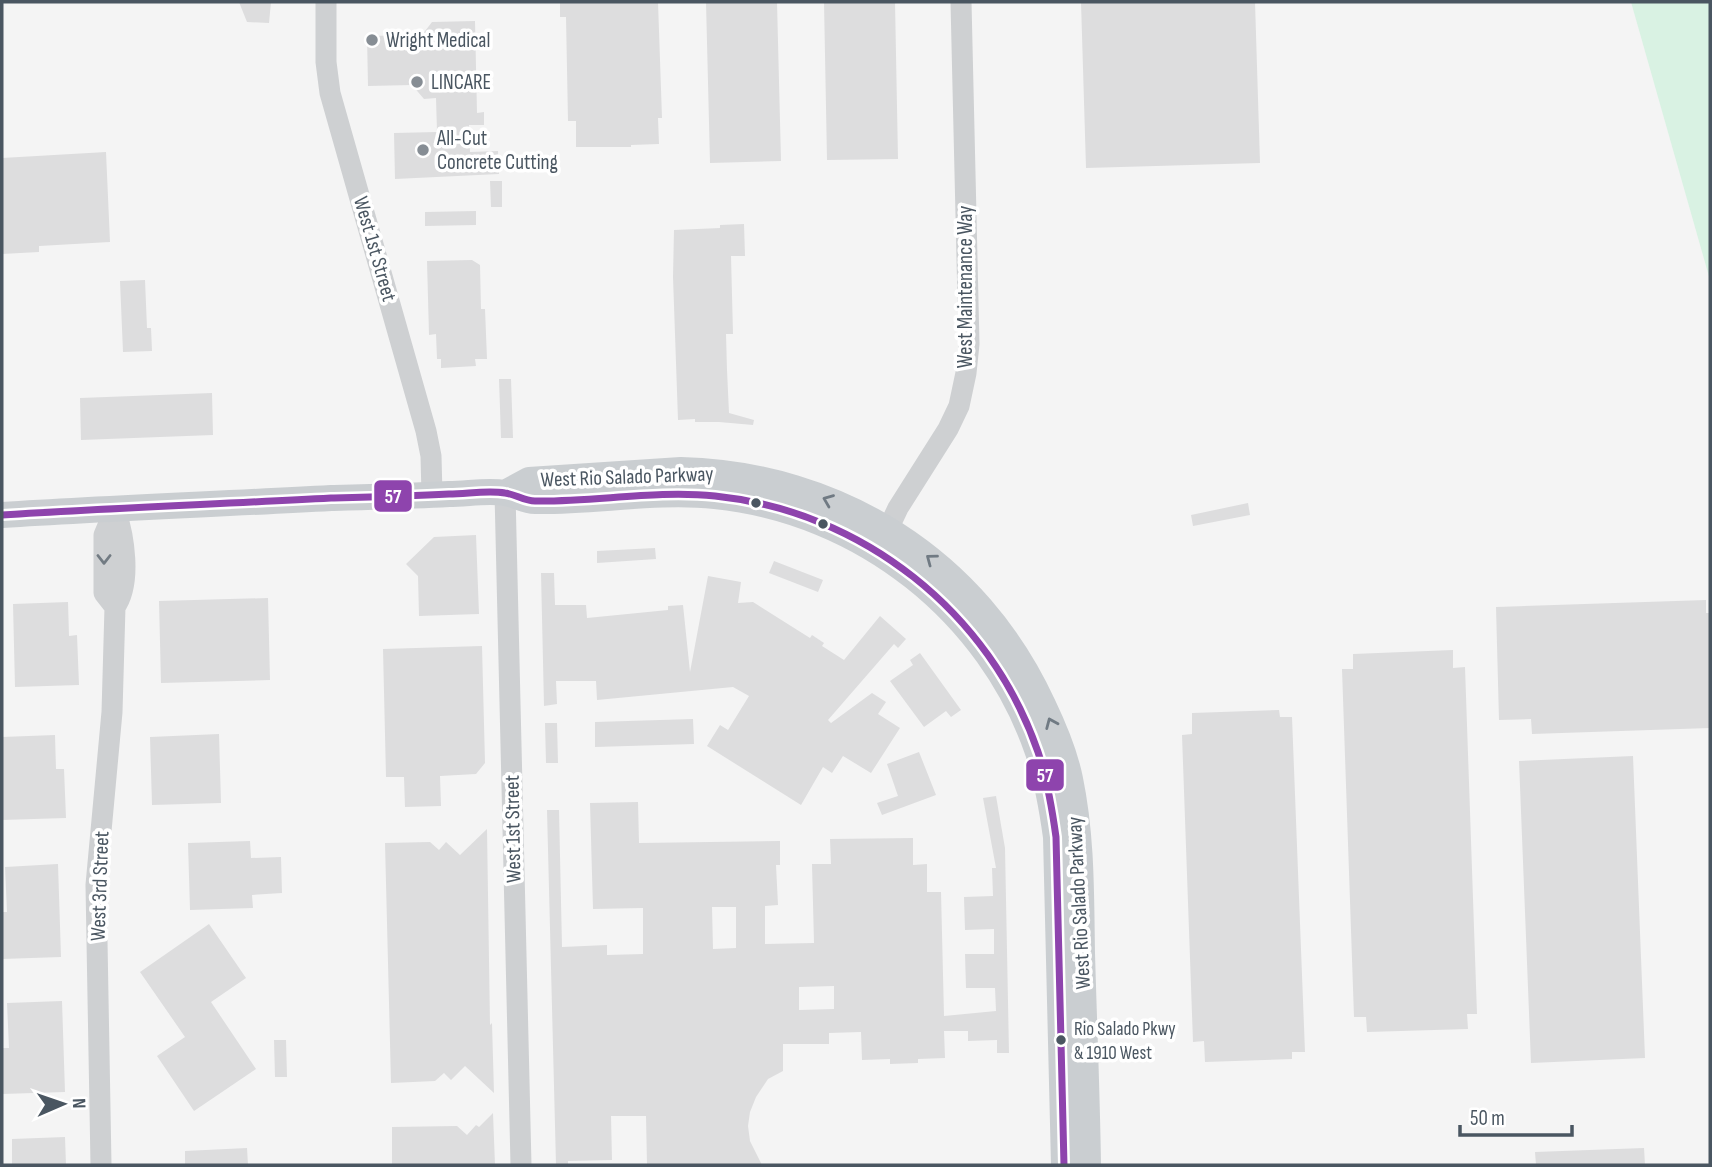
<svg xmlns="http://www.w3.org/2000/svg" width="1712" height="1167" viewBox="0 0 1712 1167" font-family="'Sofia Sans Condensed',sans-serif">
<rect width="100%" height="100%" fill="#f4f4f4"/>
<path fill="#d9f2e3" d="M 1631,2 L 1710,2 L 1710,280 Z"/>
<path fill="#ddddde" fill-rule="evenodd" d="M 239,2 L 271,2 L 269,23 L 247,22 Z
M 560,2 L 658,2 L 662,118 L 658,118 L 659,144 L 631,145 L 631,147 L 576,147 L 576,121 L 568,121 L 566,17 L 560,17 Z
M 706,2 L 777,2 L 781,161 L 710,163 Z
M 824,2 L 895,2 L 898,159 L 827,160 Z
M 1081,2 L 1255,2 L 1260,163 L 1086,168 Z
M 475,21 L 477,113 L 484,112 L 484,125 L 469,125 L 470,152 L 498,151 L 499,174 L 395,179 L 394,133 L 437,132 L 436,98 L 424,99 L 412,85 L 368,86 L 367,36 L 422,35 L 432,22 Z
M 106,152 L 110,242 L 39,246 L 39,252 L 2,254 L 2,158 Z
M 490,181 L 502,181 L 502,207 L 491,207 Z
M 476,211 L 476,225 L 425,226 L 425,212 Z
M 744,224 L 745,256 L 731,256 L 733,334 L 726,334 L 727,370 L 729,413 L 754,420 L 753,425 L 719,422 L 695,422 L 695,419 L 678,420 L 673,277 L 674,230 L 720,228 L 720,225 Z
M 472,260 L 480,265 L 481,309 L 485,309 L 487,359 L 475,359 L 476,366 L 441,368 L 441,359 L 437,359 L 436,334 L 429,335 L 427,261 Z
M 145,280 L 147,328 L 151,328 L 152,351 L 123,352 L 120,281 Z
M 499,379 L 511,379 L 513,438 L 501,438 Z
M 212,393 L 213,435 L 81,440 L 80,398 Z
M 1248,503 L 1250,515 L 1193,526 L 1191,515 Z
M 476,535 L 479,614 L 419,616 L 418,576 L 406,564 L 434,537 Z
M 655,548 L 656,559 L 597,563 L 597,551 Z
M 774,561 L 823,580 L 818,592 L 769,573 Z
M 541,573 L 554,573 L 555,605 L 586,605 L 587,618 L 668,610 L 668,606 L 683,605 L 690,672 L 708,576 L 741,582 L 738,603 L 753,602 L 810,638 L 812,635 L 824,643 L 822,646 L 844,660 L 880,616 L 906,639 L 898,648 L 894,644 L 828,720 L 831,723 L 872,693 L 886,702 L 878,714 L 900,728 L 871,773 L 843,756 L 832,773 L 823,767 L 801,805 L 707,746 L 720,725 L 728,730 L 749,696 L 733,687 L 597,700 L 596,681 L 556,681 L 557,704 L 544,706 Z
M 268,598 L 270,680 L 161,683 L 159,601 Z
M 1706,600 L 1706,613 L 1710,613 L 1710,728 L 1532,734 L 1531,719 L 1499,720 L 1496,607 Z
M 68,602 L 69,636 L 77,635 L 79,685 L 15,687 L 13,604 Z
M 482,646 L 485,763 L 476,774 L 440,776 L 441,806 L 405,807 L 404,777 L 386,777 L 383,649 Z
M 1453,650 L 1453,668 L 1465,667 L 1477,1014 L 1467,1014 L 1468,1029 L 1367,1032 L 1366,1017 L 1354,1017 L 1342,669 L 1353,669 L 1353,654 Z
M 920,653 L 961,710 L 951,717 L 946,711 L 924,727 L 890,681 L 913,665 L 910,660 Z
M 1279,710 L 1280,717 L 1292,717 L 1305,1052 L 1292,1052 L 1292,1059 L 1205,1062 L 1204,1041 L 1193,1042 L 1182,735 L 1192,734 L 1192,713 Z
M 693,719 L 694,744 L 595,747 L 595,722 Z
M 545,723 L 557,723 L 558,763 L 546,763 Z
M 219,734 L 221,803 L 152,805 L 150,737 Z
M 55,735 L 56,769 L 64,769 L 66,818 L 2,820 L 2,737 Z
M 919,752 L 936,795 L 882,815 L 877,803 L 898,796 L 887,764 Z
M 1633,756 L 1645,1058 L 1531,1063 L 1519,761 Z
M 996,796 L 1005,848 L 1009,1053 L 997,1053 L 997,1040 L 968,1041 L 968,1031 L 944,1031 L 945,1058 L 918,1059 L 918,1063 L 890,1064 L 890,1059 L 862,1060 L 861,1032 L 829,1033 L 829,1044 L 783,1044 L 783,1071 L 768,1079 L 756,1097 L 750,1112 L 748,1126 L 750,1141 L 762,1165 L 647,1165 L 646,1116 L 611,1116 L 612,1160 L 568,1161 L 568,1165 L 556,1165 L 547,810 L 559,810 L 562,947 L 607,945 L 607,955 L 643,954 L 643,908 L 593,909 L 590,803 L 638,802 L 639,843 L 780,841 L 780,865 L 776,865 L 778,905 L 765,906 L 765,944 L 814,943 L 812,864 L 831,864 L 830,839 L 913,838 L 913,865 L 927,864 L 927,892 L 941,892 L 944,1016 L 996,1011 L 995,988 L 966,988 L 965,954 L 994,954 L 994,929 L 965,930 L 964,897 L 993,896 L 992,868 L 996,868 L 983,798 ZM 712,907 L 736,907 L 736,948 L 713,949 ZM 834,986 L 834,1009 L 799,1010 L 799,987 Z
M 487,829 L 490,1025 L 492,1023 L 494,1093 L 465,1066 L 451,1080 L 444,1073 L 435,1081 L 391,1083 L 385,843 L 430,842 L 439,850 L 446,842 L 460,855 Z
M 250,841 L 251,858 L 281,857 L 282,893 L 252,895 L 253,908 L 190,910 L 188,843 Z
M 58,864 L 61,957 L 2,959 L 2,912 L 7,912 L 5,867 Z
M 209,924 L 246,978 L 211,1002 L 256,1069 L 194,1111 L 157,1056 L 185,1037 L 140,972 Z
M 62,1001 L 65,1092 L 2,1094 L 2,1048 L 9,1048 L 7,1003 Z
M 274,1040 L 286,1040 L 287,1077 L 275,1077 Z
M 493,1113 L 495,1165 L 392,1165 L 392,1127 L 457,1126 L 467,1135 L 476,1125 L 479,1127 Z
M 65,1137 L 66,1165 L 12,1165 L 12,1139 Z
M 247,1148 L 248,1165 L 185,1165 L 185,1151 Z
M 1644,1148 L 1645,1165 L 1536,1165 L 1535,1152 Z"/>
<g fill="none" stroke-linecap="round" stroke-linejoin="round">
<path stroke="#ced0d2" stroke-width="21" d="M 326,2 L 326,62 L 330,93 L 426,431 L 431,456 L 432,495
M 505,493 L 521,1165
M 115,509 L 104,535 L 104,593 L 115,607
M 882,542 L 898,508 L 948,429 L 959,406 L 966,373 L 969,344 L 961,2
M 101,1165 L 96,885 L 112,712 L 115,607 C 132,583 124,535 115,509"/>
<path stroke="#caced1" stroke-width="26" d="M 505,493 L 529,480 L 681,470 C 839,474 977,561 1043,705 C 1054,728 1065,754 1070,779 C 1082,837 1081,895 1082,953 C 1084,1024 1087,1095 1088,1165
M 2,515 C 111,508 221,504 331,498 C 370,497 410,496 449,494 C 467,494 487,490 505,493 C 515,494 524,501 535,501 C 595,502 655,490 715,496 C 862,511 990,612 1038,752 C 1047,779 1052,808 1056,837 L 1064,1165"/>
<g stroke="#fff" stroke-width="12">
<path id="bus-1" d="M 2,515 C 111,508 221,504 331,498 C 370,497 410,496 449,494 C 467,494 487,490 505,493 C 515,494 524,501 535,501 C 595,502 655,490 715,496 C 862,511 990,612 1038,752 C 1047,779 1052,808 1056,837 L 1064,1165"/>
</g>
<use href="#bus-1" stroke="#8e44ad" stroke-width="7"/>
</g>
<defs><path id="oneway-chevron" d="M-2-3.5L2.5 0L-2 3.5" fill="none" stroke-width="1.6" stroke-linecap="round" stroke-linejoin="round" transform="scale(1.75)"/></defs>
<g stroke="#707a83">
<use href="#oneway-chevron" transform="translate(828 500) rotate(-158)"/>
<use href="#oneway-chevron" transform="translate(931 559) rotate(-143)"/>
<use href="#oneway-chevron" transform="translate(1051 723) rotate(-113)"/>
</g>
<use stroke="#727b83" href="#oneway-chevron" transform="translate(104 559) rotate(90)"/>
<g fill="#868d94" stroke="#fff" stroke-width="2.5">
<circle cx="372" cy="40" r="7"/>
<circle cx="417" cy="82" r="7"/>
<circle cx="423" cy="150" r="7"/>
</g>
<g fill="#4a5661" stroke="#fff" stroke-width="2.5">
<circle cx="756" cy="503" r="6"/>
<circle cx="823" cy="524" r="6"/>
<circle cx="1061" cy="1040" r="6"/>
</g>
<g text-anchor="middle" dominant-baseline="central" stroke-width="7" stroke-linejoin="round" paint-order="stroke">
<g font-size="19" fill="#4a5661" stroke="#fff" text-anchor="start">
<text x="1074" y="1029">Rio Salado Pkwy<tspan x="1074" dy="24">&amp; 1910 West</tspan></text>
</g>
<g font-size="21" fill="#4a5661" stroke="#fff" text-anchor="start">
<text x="386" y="40">Wright Medical</text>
<text x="431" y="82">LINCARE</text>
<text x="437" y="138">All-Cut<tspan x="437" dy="24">Concrete Cutting</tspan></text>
</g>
<g font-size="21" fill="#4a5661" stroke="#fff">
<text transform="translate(375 249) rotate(74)">West 1st Street</text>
<text transform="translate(965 287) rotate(-90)">West Maintenance Way</text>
<text transform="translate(627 477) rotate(-2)">West Rio Salado Parkway</text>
<text transform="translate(513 829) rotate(-91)">West 1st Street</text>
<text transform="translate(100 886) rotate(-88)">West 3rd Street</text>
<text transform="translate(1079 903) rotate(-93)">West Rio Salado Parkway</text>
</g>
</g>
<g stroke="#fff" stroke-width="2.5">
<rect x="373" y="479" width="40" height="34" rx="7" fill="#8e44ad"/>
<rect x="1025" y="758" width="40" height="34" rx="7" fill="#8e44ad"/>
</g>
<g font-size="19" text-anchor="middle" font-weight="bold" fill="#fff">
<text x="393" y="503">57</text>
<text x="1045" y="782">57</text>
</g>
<rect width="1712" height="1167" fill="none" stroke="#4a5661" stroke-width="7"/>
<g transform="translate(63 1104) rotate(88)" stroke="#ffffff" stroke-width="5" paint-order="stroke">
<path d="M0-5L12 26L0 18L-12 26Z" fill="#4a5661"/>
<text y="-10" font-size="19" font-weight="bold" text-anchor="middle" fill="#4a5661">N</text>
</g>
<path d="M1460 1125v10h112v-10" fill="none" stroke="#4a5661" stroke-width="3.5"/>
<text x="1470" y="1125" font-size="21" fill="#4a5661" stroke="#ffffff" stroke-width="5" paint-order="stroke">50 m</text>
</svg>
